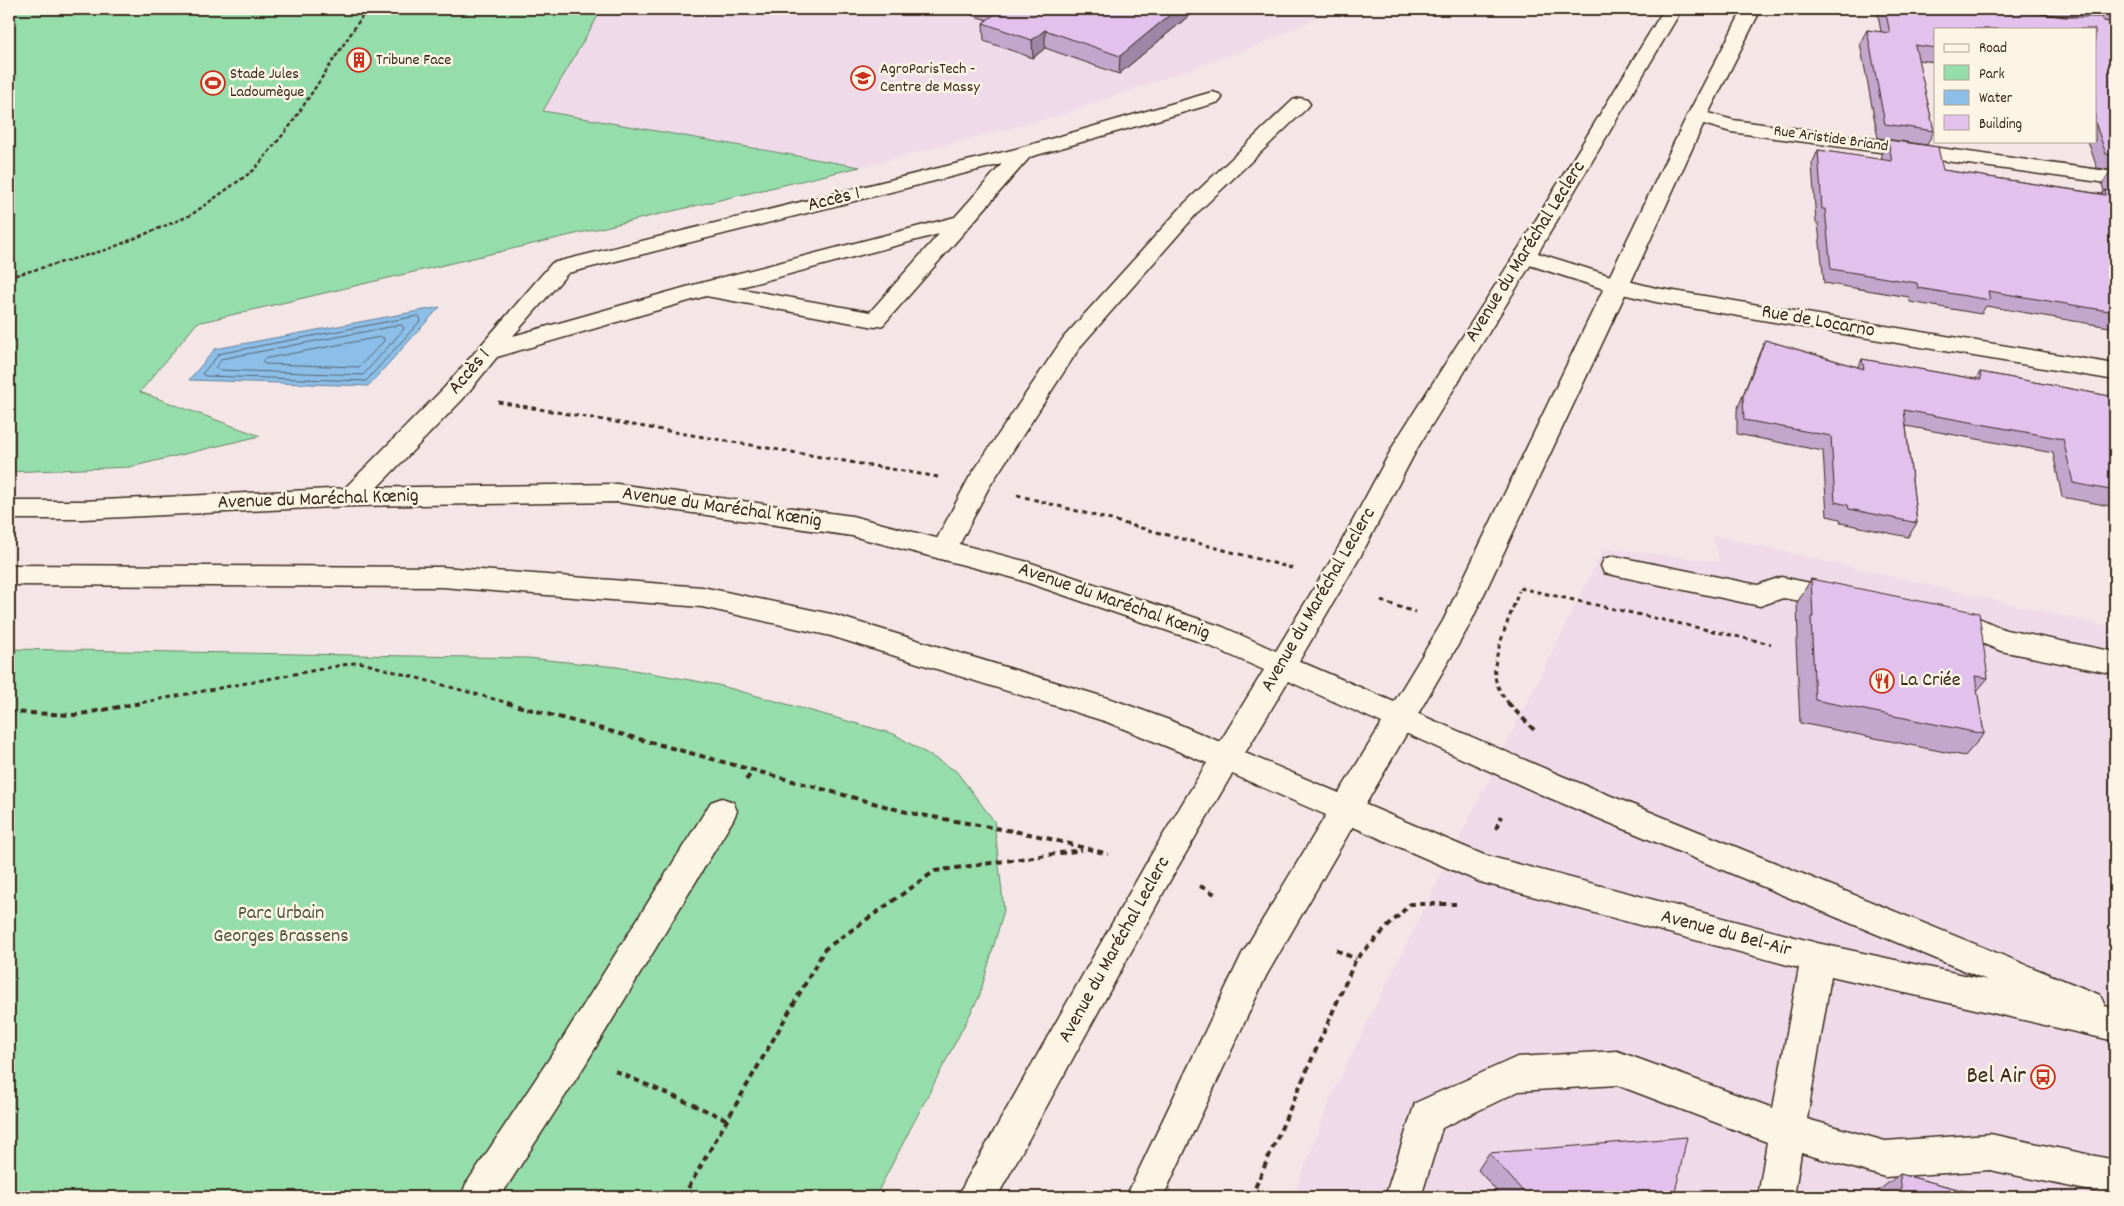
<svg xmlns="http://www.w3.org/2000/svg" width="2124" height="1206" viewBox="0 0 2124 1206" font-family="Dekko,sans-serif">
<rect width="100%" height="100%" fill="#f4e5e7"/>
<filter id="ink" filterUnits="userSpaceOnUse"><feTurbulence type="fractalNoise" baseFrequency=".02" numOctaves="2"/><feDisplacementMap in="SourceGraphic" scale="10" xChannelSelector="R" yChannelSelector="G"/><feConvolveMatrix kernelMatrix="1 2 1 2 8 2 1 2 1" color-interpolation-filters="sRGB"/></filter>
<g filter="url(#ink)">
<path fill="#efdae9" d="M 602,9 L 1336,9 L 1259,45 L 1058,116 L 860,167 L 543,111 Z
M 1713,535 L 2115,628 L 2115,1197 L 1293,1197 L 1335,1088 L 1604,548 L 1720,562 Z"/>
<path fill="#95ddab" stroke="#688464" d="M 9,9 L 602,9 L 543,111 L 860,167 L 197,323 L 140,392 L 260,436 L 130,467 L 9,472 Z
M 9,649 L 527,658 L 617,667 L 718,685 L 894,734 L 956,771 L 994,821 L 1004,910 L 979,997 L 875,1197 L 9,1197 Z"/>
<path fill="#8bbee8" stroke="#6b8397" d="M 440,307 L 368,386 L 189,380 L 215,349 Z"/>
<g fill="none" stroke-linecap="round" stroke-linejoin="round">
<path stroke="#5b656f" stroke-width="1" d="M 419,316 L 421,320 L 366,381 L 205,376 L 202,374 L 219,354 Z
M 402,325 L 404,329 L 363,375 L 218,370 L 215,368 L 222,359 Z
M 381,337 L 384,338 L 384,341 L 359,367 L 265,364 L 262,362 L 264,359 Z"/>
<g stroke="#3b2a1e" stroke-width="3">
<path id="minor" d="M 1212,92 L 1219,94 L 1222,98 L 1219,102 L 1030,157 L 883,325 L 875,327 L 706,296 L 497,357 L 462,400 L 361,504 L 352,506 L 343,504 L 339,497 L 343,490 L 444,388 L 552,263 L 1016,149 ZM 1002,164 L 955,217 L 697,284 L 513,336 L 568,273 ZM 939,234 L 870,312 L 737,288 Z
M 1300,98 L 1307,100 L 1310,104 L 1307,108 L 1199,211 L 1080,347 L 989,487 L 953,557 L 944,560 L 935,557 L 931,550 L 969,478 L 1064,337 L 1185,203 L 1293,100 Z
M 1697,110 L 1733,120 L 2115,172 L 2115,184 L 1731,132 L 1690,120 L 1687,116 L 1690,112 Z
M 1525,249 L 1624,280 L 1656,288 L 2115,364 L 2115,380 L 1656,302 L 1610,291 L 1517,261 L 1514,256 L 1517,251 Z
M 1614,556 L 1758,585 L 1781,577 L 1850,591 L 1854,598 L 1850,605 L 1840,608 L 1783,598 L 1760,606 L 1604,573 L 1601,566 L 1604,559 Z
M 1946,608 L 1970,614 L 2006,630 L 2115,652 L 2115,674 L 2001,651 L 1955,632 L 1936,627 L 1932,619 L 1936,611 Z
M 1400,706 L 1562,776 L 2100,995 L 2105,1006 L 2115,1009 L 2115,1041 L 1831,976 L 1807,1119 L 1885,1141 L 1990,1134 L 2115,1160 L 2115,1196 L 1990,1170 L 1885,1177 L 1801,1153 L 1794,1197 L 1758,1197 L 1767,1142 L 1617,1085 L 1519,1091 L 1442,1128 L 1421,1197 L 1385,1197 L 1415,1103 L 1517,1057 L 1617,1051 L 1773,1108 L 1799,968 L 1480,882 L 1335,819 L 1331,810 L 1335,801 L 1346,797 L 1357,801 L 1484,855 L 1817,943 L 1987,980 L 1540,794 L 1390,726 L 1385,718 L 1390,710 Z
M 722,798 L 733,802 L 737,811 L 733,820 L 585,1065 L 500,1197 L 461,1197 L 466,1184 L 561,1041 L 711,802 Z"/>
</g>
<g stroke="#3b2a1e" stroke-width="3">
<path id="major" d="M 1664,9 L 1682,9 L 1536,256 L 1418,447 L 1360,557 L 1299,661 L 1394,702 L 1443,621 L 1687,116 L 1743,9 L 1761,9 L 1707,116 L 1629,286 L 1469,626 L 1266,976 L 1163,1197 L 1126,1197 L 1242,954 L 1326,815 L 1232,774 L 1173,875 L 997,1197 L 959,1197 L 964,1184 L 1151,855 L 1207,763 L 1107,722 L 831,636 L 702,607 L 442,587 L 9,585 L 9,565 L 442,567 L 702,587 L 831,614 L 1114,700 L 1169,720 L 1220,742 L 1264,670 L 1203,643 L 1014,578 L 852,536 L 617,502 L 352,506 L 83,519 L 9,519 L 9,501 L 83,501 L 352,488 L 617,484 L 852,516 L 1028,562 L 1223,627 L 1276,651 L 1336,552 L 1397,439 L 1514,256 ZM 1288,681 L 1382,723 L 1339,793 L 1245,753 Z"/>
</g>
<path stroke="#3b2a1e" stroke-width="2.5" stroke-dasharray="4 2.5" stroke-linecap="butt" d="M 9,277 L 109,249 L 191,215 L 254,170 L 290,126 L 367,9"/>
<path stroke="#3b2a1e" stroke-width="3" stroke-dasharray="4.5 4" stroke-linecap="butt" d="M 498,402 L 938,477
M 1017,495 L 1292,568
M 1520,588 L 1771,644
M 1381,601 L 1415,612
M 134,704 L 359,662 L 512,704
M 1509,704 C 1503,696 1496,686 1495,676 C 1492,656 1512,612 1519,591"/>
<path stroke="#3b2a1e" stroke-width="4" stroke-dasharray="6 4.5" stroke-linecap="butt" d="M 507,703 L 910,813 L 1035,835 L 1108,854
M 1508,703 L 1536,732
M 9,712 L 75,715 L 141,703
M 746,780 L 753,771
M 1496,829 L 1501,816
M 1200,886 L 1215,894
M 1336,950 L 1356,959
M 615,1071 L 728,1120
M 683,1197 L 825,949 L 935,871 L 1082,850
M 1251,1197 L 1356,959 L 1410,904 L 1456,904"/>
<use href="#minor" fill="#fcf5e5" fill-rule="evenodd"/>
<use href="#major" fill="#fcf5e5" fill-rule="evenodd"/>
</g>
<path fill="#c2a6cc" stroke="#3b2a1e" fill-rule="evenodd" d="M 954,9 L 1197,9 L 1119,74 L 1045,48 L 1033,58 L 984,41 L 983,23 L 987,20 Z
M 1877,9 L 2115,9 L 2115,22 L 2102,21 L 2115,23 L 2115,171 L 2097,168 L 2088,141 L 2095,141 L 2095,29 L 1935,29 L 1935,62 L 1918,60 L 1934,131 L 1927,145 L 1878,138 L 1860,43 L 1867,30 L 1881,32 ZM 1999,9 L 2073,17 L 2066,17 Z
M 1888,140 L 1943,170 L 2102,194 L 2104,191 L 2102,184 L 2111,170 L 2115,171 L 2115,328 L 1986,306 L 1981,314 L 1910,302 L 1909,297 L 1824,283 L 1818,223 L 1816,223 L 1812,164 L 1818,150 L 1882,160 L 1881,154 Z
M 1765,340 L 1858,367 L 1862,359 L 1976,379 L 1980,372 L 2115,397 L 2115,507 L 2062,497 L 2053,453 L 1906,426 L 1917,523 L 1908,537 L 1841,523 L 1840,519 L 1827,516 L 1823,451 L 1737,434 L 1737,410 L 1759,354 Z
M 1811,579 L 1988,678 L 1977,691 L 1984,734 L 1965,756 L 1800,723 L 1796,641 L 1798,638 L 1797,603 Z
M 1489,1153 L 1674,1197 L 1502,1197 L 1478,1170 Z
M 1900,1174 L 1988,1197 L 1874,1197 L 1874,1194 Z"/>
<path fill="#9e87a6" stroke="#3b2a1e" d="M 1177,9 L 1197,9 L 1119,74 L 1120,56 Z
M 1045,30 L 1045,48 L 1033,58 L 1032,40 Z"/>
<path fill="#e2c1ed" stroke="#3b2a1e" d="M 1002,9 L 1177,9 L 1120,56 L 1045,30 L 1032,40 L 983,23 Z
M 1885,9 L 1997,9 L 2066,17 L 2101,17 L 2103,21 L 2115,23 L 2115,155 L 2106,154 L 2095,122 L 2095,29 L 1935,29 L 1935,48 L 1915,45 L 1934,131 L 1885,124 L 1867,30 L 1890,33 Z
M 1888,140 L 1938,147 L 1943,170 L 2106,195 L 2105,190 L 2115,192 L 2115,312 L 1988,291 L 1990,300 L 1918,288 L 1917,283 L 1831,269 L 1825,209 L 1822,209 L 1818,150 L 1892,161 Z
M 2111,170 L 2115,171 L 2115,182 Z
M 1765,340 L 1864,369 L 1862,359 L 1981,380 L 1980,372 L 2115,397 L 2115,491 L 2073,483 L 2063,439 L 1904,410 L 1917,523 L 1849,509 L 1848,505 L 1835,502 L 1831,436 L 1744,420 L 1743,396 Z
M 1811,579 L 1979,613 L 1988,678 L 1975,676 L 1984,734 L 1815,700 L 1811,617 L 1813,617 Z
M 1687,1137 L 1674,1197 L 1528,1197 L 1489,1153 Z
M 1900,1174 L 1988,1197 L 1902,1197 Z"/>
</g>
<defs>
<g id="building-ring" transform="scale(1.25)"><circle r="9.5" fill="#fcf5e5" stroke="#c8321e" stroke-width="1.5"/><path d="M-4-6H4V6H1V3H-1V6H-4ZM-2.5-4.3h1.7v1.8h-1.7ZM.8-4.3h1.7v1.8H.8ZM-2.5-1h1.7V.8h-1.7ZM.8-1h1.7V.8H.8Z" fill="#c8321e"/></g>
<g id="university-ring" transform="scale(1.25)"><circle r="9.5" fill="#fcf5e5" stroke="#c8321e" stroke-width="1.5"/><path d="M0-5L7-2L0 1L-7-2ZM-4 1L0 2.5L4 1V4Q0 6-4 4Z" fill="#c8321e"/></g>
<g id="stadium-ring" transform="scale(1.25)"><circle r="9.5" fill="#fcf5e5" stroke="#c8321e" stroke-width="1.5"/><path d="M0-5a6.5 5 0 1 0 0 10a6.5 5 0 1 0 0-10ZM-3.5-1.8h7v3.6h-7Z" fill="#c8321e"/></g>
<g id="restaurant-ring" transform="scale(1.25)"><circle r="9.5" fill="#fcf5e5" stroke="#c8321e" stroke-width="1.5"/><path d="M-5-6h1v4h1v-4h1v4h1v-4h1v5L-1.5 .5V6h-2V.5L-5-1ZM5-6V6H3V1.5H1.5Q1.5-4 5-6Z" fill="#c8321e"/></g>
<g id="bus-ring" transform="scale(1.25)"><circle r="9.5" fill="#fcf5e5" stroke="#c8321e" stroke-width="1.5"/><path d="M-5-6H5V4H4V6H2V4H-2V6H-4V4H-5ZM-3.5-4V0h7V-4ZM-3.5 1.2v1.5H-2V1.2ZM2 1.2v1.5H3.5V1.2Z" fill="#c8321e"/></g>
</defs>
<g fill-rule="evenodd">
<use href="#building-ring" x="359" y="60"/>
<use href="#university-ring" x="863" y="78"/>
<use href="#stadium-ring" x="213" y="83"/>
<use href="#restaurant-ring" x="1882" y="681"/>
<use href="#bus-ring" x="2043" y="1077"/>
</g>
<g text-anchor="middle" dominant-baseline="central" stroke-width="5" stroke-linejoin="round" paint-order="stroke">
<g font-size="16" fill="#3b2a1e" stroke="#fcf5e5" text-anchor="start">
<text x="376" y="60">Tribune Face</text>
<text x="880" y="69">AgroParisTech -<tspan x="880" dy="18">Centre de Massy</tspan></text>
<text x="230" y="74">Stade Jules<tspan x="230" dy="18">Ladoumègue</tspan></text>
</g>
<g font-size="16" fill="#3b2a1e" stroke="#fcf5e5">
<text transform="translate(1831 139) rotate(8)">Rue Aristide Briand</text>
</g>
<g font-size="20" fill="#3b2a1e" stroke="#fcf5e5">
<text transform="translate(834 200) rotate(-14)">Accès 1</text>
<text transform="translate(1526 252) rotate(-58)">Avenue du Maréchal Leclerc</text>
<text transform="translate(1818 322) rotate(10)">Rue de Locarno</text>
<text transform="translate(470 372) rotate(-50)">Accès 1</text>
<text transform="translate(318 500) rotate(-2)">Avenue du Maréchal Kœnig</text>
<text transform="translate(722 508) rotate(8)">Avenue du Maréchal Kœnig</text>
<text transform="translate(1319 600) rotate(-60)">Avenue du Maréchal Leclerc</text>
<text transform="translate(1114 602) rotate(19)">Avenue du Maréchal Kœnig</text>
<text transform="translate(1726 934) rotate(15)">Avenue du Bel-Air</text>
<text transform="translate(1115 950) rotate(-61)">Avenue du Maréchal Leclerc</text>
</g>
<g font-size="20" fill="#3b2a1e" stroke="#fcf5e5" text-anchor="start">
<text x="1900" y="681">La Criée</text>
</g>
<g font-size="20" fill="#525741" stroke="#fcf5e5">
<text x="281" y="914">Parc Urbain<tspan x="281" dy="23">Georges Brassens</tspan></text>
</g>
<g font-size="24" fill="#3b2a1e" stroke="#fcf5e5" text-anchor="end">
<text x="2026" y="1077">Bel Air</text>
</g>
</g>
<rect width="2124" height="1206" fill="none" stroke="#fcf5e5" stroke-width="30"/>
<rect x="15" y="15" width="2094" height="1176" fill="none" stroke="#3b2a1e" stroke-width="2" filter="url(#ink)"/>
<rect x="1934" y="28" width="162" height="115" fill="#fcf5e5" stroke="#afa495"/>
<rect x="1944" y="44" width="25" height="8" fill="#fcf5e5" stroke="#afa495"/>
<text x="1979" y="52" font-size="15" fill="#3b2a1e">Road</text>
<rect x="1944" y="65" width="25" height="15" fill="#95ddab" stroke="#afa495"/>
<text x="1979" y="78" font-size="15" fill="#3b2a1e">Park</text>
<rect x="1944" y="90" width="25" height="15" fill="#8bbee8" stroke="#afa495"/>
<text x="1979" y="102" font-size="15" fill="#3b2a1e">Water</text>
<rect x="1944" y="115" width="25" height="15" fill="#e2c1ed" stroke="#afa495"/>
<text x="1979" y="128" font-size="15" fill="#3b2a1e">Building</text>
</svg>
